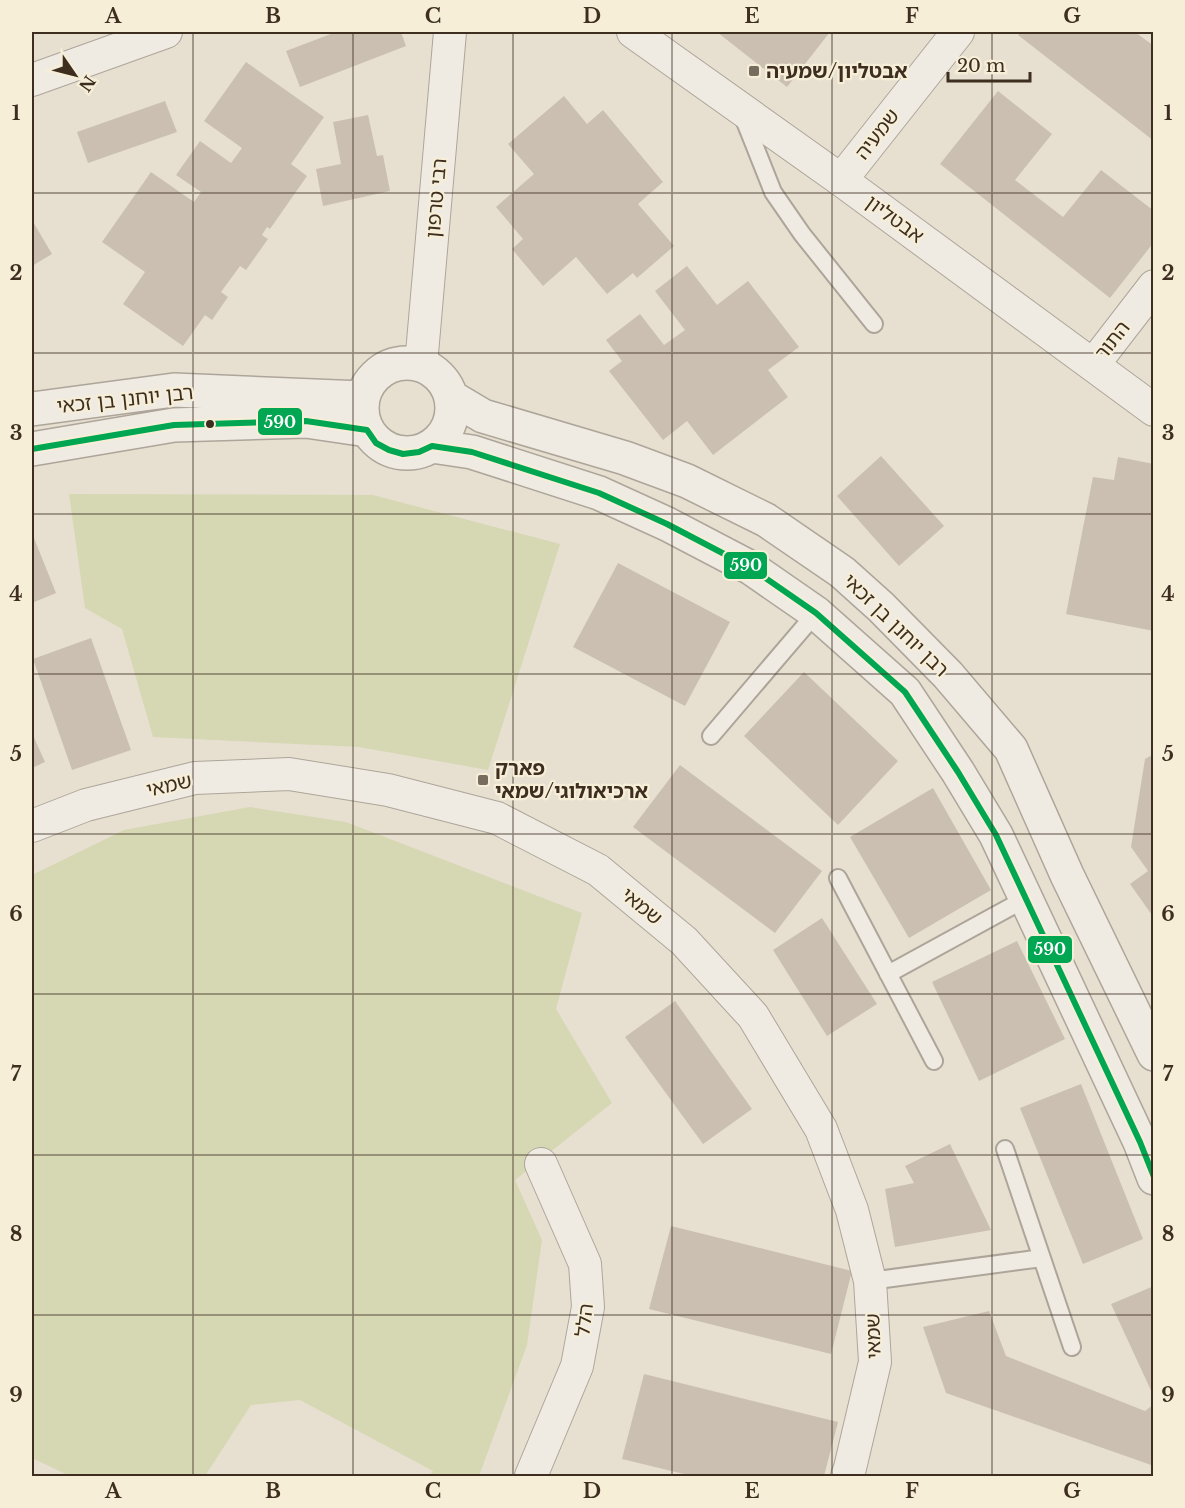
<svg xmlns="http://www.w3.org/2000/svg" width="1185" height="1508" viewBox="0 0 1185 1508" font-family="'Libre Baskerville','Noto Sans Hebrew',serif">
<rect width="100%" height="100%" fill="#e7e0d1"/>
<path fill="#d6d7b3" d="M 69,494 L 373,495 L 560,544 L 488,770 L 359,747 L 153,737 L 122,629 L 85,608 Z
M 250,807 L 346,822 L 582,913 L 556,1009 L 612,1103 L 515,1180 L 542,1240 L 527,1345 L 479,1476 L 429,1476 L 433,1471 L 300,1400 L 251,1405 L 205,1476 L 70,1476 L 32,1458 L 32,875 L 124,830 Z"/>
<path fill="#cbbfb2" d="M 336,32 L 401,32 L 406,46 L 300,87 L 286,51 Z
M 717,32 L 830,32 L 787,87 Z
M 1021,32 L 1135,32 L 1154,46 L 1154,141 L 1018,35 Z
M 246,62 L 324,117 L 291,164 L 307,176 L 270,229 L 267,227 L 262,235 L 268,239 L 246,270 L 240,266 L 221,292 L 228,297 L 212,320 L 205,315 L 183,346 L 123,304 L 145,272 L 102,242 L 151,172 L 194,202 L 201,192 L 176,175 L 200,141 L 231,163 L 242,148 L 204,121 Z
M 998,91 L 1052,134 L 1015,180 L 1063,217 L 1101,170 L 1154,211 L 1154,242 L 1110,298 L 940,164 Z
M 564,96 L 587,124 L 603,110 L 663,182 L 638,204 L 674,246 L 637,278 L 633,273 L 607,294 L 576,257 L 543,286 L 512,249 L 523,239 L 496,207 L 534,174 L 508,144 Z
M 165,101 L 177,132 L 88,163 L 77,132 Z
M 368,115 L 377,156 L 383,155 L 390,191 L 323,206 L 316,169 L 341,164 L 333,122 Z
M 32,220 L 52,254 L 32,266 Z
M 687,266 L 717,305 L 748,281 L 799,347 L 768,370 L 788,397 L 713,455 L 687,421 L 663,440 L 609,371 L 622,361 L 606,340 L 640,314 L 664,345 L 685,330 L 655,291 Z
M 881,456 L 944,526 L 899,566 L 837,496 Z
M 1118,457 L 1154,464 L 1154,631 L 1066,614 L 1093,477 L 1114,480 Z
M 32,533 L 56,593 L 32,603 Z
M 618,563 L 730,622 L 685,706 L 573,647 Z
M 91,638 L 131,750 L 72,770 L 33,659 Z
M 804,672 L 898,761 L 838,825 L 744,736 Z
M 32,733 L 45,762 L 32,768 Z
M 1154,754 L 1154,918 L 1130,884 L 1148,871 L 1131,847 L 1145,759 Z
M 680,765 L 822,871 L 775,933 L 633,827 Z
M 933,788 L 991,890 L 909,938 L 850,837 Z
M 822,918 L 877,1004 L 827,1036 L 773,950 Z
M 1017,941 L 1065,1039 L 979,1081 L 932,982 Z
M 675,1001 L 752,1109 L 703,1144 L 625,1037 Z
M 1081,1084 L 1143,1239 L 1083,1264 L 1020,1108 Z
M 950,1144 L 991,1230 L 895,1247 L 885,1189 L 914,1183 L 905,1166 Z
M 671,1226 L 852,1271 L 831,1354 L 649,1309 Z
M 1154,1286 L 1154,1397 L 1111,1304 Z
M 989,1311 L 1006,1356 L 1145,1411 L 1154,1404 L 1154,1466 L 946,1393 L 923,1327 Z
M 644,1374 L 838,1422 L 824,1476 L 692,1476 L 622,1459 Z"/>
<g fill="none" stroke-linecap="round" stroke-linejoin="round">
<g stroke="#ada599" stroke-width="20">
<path id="service" d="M 742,114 L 773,192 L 802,234 L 874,324
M 711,736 L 816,613
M 838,878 L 934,1061
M 888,974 L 1025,899
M 1005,1149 L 1072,1347
M 870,1281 L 1042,1258"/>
</g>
<g stroke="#ada599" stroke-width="34">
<path id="minor" d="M 633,32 L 841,180 L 1154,410
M 32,80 L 166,32
M 841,180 L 958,32
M 421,365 L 450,32
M 1093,365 L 1154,286
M 32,826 L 86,805 L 195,778 L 289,774 L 388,790 L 497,818 L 598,870 L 684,941 L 753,1016 L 821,1129 L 852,1210 L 870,1281 L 875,1362 L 850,1468 L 847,1476
M 531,1476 L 577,1366 L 588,1307 L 585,1264 L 541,1164"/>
</g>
<g stroke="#ada599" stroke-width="36">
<path id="tertiary" d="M362 408a45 45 0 1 1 90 0a45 45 0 1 1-90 0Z
M 451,397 L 483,416 L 625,458 L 687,481 L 766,520 L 842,572 L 881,607 L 948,675 L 1011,749 L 1067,875 L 1154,1054
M 32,409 L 174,390 L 362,398
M 432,446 L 472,452 L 599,493 L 667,524 L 751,568 L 816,613 L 905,692 L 958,772 L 996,835 L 1140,1142 L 1154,1178
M 32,449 L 174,425 L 306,421 L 367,430"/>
</g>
<use href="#service" stroke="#efebe3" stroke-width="16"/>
<use href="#minor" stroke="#efebe3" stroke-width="32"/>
<use href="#tertiary" stroke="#efebe3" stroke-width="33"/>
<g stroke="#f7eed8" stroke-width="10">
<path id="bus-1" d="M 32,449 L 174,425 L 306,421 L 367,430 L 376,443 L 389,450 L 403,454 L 419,452 L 432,446 L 472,452 L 599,493 L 667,524 L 751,568 L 816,613 L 905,692 L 958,772 L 996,835 L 1140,1142 L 1154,1177"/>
</g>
<use href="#bus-1" stroke="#00a651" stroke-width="6"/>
</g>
<path fill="none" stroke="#3d2e20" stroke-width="1.5" stroke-opacity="0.55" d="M 193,32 L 193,1476M 353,32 L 353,1476M 513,32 L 513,1476M 672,32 L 672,1476M 832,32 L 832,1476M 992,32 L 992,1476M 32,193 L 1154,193M 32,353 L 1154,353M 32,514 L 1154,514M 32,674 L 1154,674M 32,834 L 1154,834M 32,994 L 1154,994M 32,1155 L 1154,1155M 32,1315 L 1154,1315"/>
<g fill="#786c5e" stroke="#f7eed8" stroke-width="2">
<rect x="748" y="65" width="12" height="12" rx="3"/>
<rect x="477" y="774" width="12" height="12" rx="3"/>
</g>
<circle fill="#3d2e20" stroke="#f7eed8" stroke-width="2" cx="210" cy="424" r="5"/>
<g text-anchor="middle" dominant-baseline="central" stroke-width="4.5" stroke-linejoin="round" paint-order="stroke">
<g font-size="20" font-weight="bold" fill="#3d2e20" stroke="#f7eed8" text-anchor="start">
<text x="766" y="71">אבטליון/שמעיה</text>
<text x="495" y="768">פארק<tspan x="495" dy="23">ארכיאולוגי/שמאי</tspan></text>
</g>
<g font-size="20" fill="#3d2e20" stroke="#f7eed8">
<text transform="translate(877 134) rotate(-52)">שמעיה</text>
<text transform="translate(436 198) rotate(-85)">רבי טרפון</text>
<text transform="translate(895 219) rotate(36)">אבטליון</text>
<text transform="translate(1112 340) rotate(-52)">התור</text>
<text transform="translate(125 399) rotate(-6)">רבן יוחנן בן זכאי</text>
<text transform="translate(896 625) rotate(44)">רבן יוחנן בן זכאי</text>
<text transform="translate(169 785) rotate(-13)">שמאי</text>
<text transform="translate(642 906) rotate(39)">שמאי</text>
<text transform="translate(584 1320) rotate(-83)">הלל</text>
<text transform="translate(873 1336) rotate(-92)">שמאי</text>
</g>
</g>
<g stroke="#f7eed8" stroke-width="2">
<rect x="257" y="407" width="46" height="29" rx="6" fill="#00a651"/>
<rect x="723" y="551" width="45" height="29" rx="6" fill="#00a651"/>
<rect x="1027" y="935" width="46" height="29" rx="6" fill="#00a651"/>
</g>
<g font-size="16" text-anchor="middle" font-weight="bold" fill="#fff">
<text x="280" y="428">590</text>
<text x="746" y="571">590</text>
<text x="1050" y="955">590</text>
</g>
<rect width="1185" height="1508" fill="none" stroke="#f7eed8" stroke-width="66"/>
<g transform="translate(75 75) rotate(125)" stroke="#f7eed8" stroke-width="4.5" paint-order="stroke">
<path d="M0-4.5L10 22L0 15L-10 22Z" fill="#3d2e20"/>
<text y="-9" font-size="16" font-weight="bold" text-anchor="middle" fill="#3d2e20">N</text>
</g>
<path d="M948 72v9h82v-9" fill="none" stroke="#3d2e20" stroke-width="3"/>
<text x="957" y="72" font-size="18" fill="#3d2e20" stroke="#f7eed8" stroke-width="4.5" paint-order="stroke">20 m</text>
<rect x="33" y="33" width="1119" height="1442" fill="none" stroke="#3d2e20" stroke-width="2"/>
<g font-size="20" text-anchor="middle" font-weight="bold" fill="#3d2e20">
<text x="113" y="23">A</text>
<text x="273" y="23">B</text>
<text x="433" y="23">C</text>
<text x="592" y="23">D</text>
<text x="752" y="23">E</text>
<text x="912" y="23">F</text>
<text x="1072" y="23">G</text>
<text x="16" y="120">1</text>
<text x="1168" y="120">1</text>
<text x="16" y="280">2</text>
<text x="1168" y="280">2</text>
<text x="16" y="440">3</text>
<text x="1168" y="440">3</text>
<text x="16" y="601">4</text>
<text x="1168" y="601">4</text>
<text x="16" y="761">5</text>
<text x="1168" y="761">5</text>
<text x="16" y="921">6</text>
<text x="1168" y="921">6</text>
<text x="16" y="1081">7</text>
<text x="1168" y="1081">7</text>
<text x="16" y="1241">8</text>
<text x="1168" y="1241">8</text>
<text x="16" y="1402">9</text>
<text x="1168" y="1402">9</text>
<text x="113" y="1498">A</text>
<text x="273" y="1498">B</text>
<text x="433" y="1498">C</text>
<text x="592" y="1498">D</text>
<text x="752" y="1498">E</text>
<text x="912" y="1498">F</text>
<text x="1072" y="1498">G</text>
</g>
</svg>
